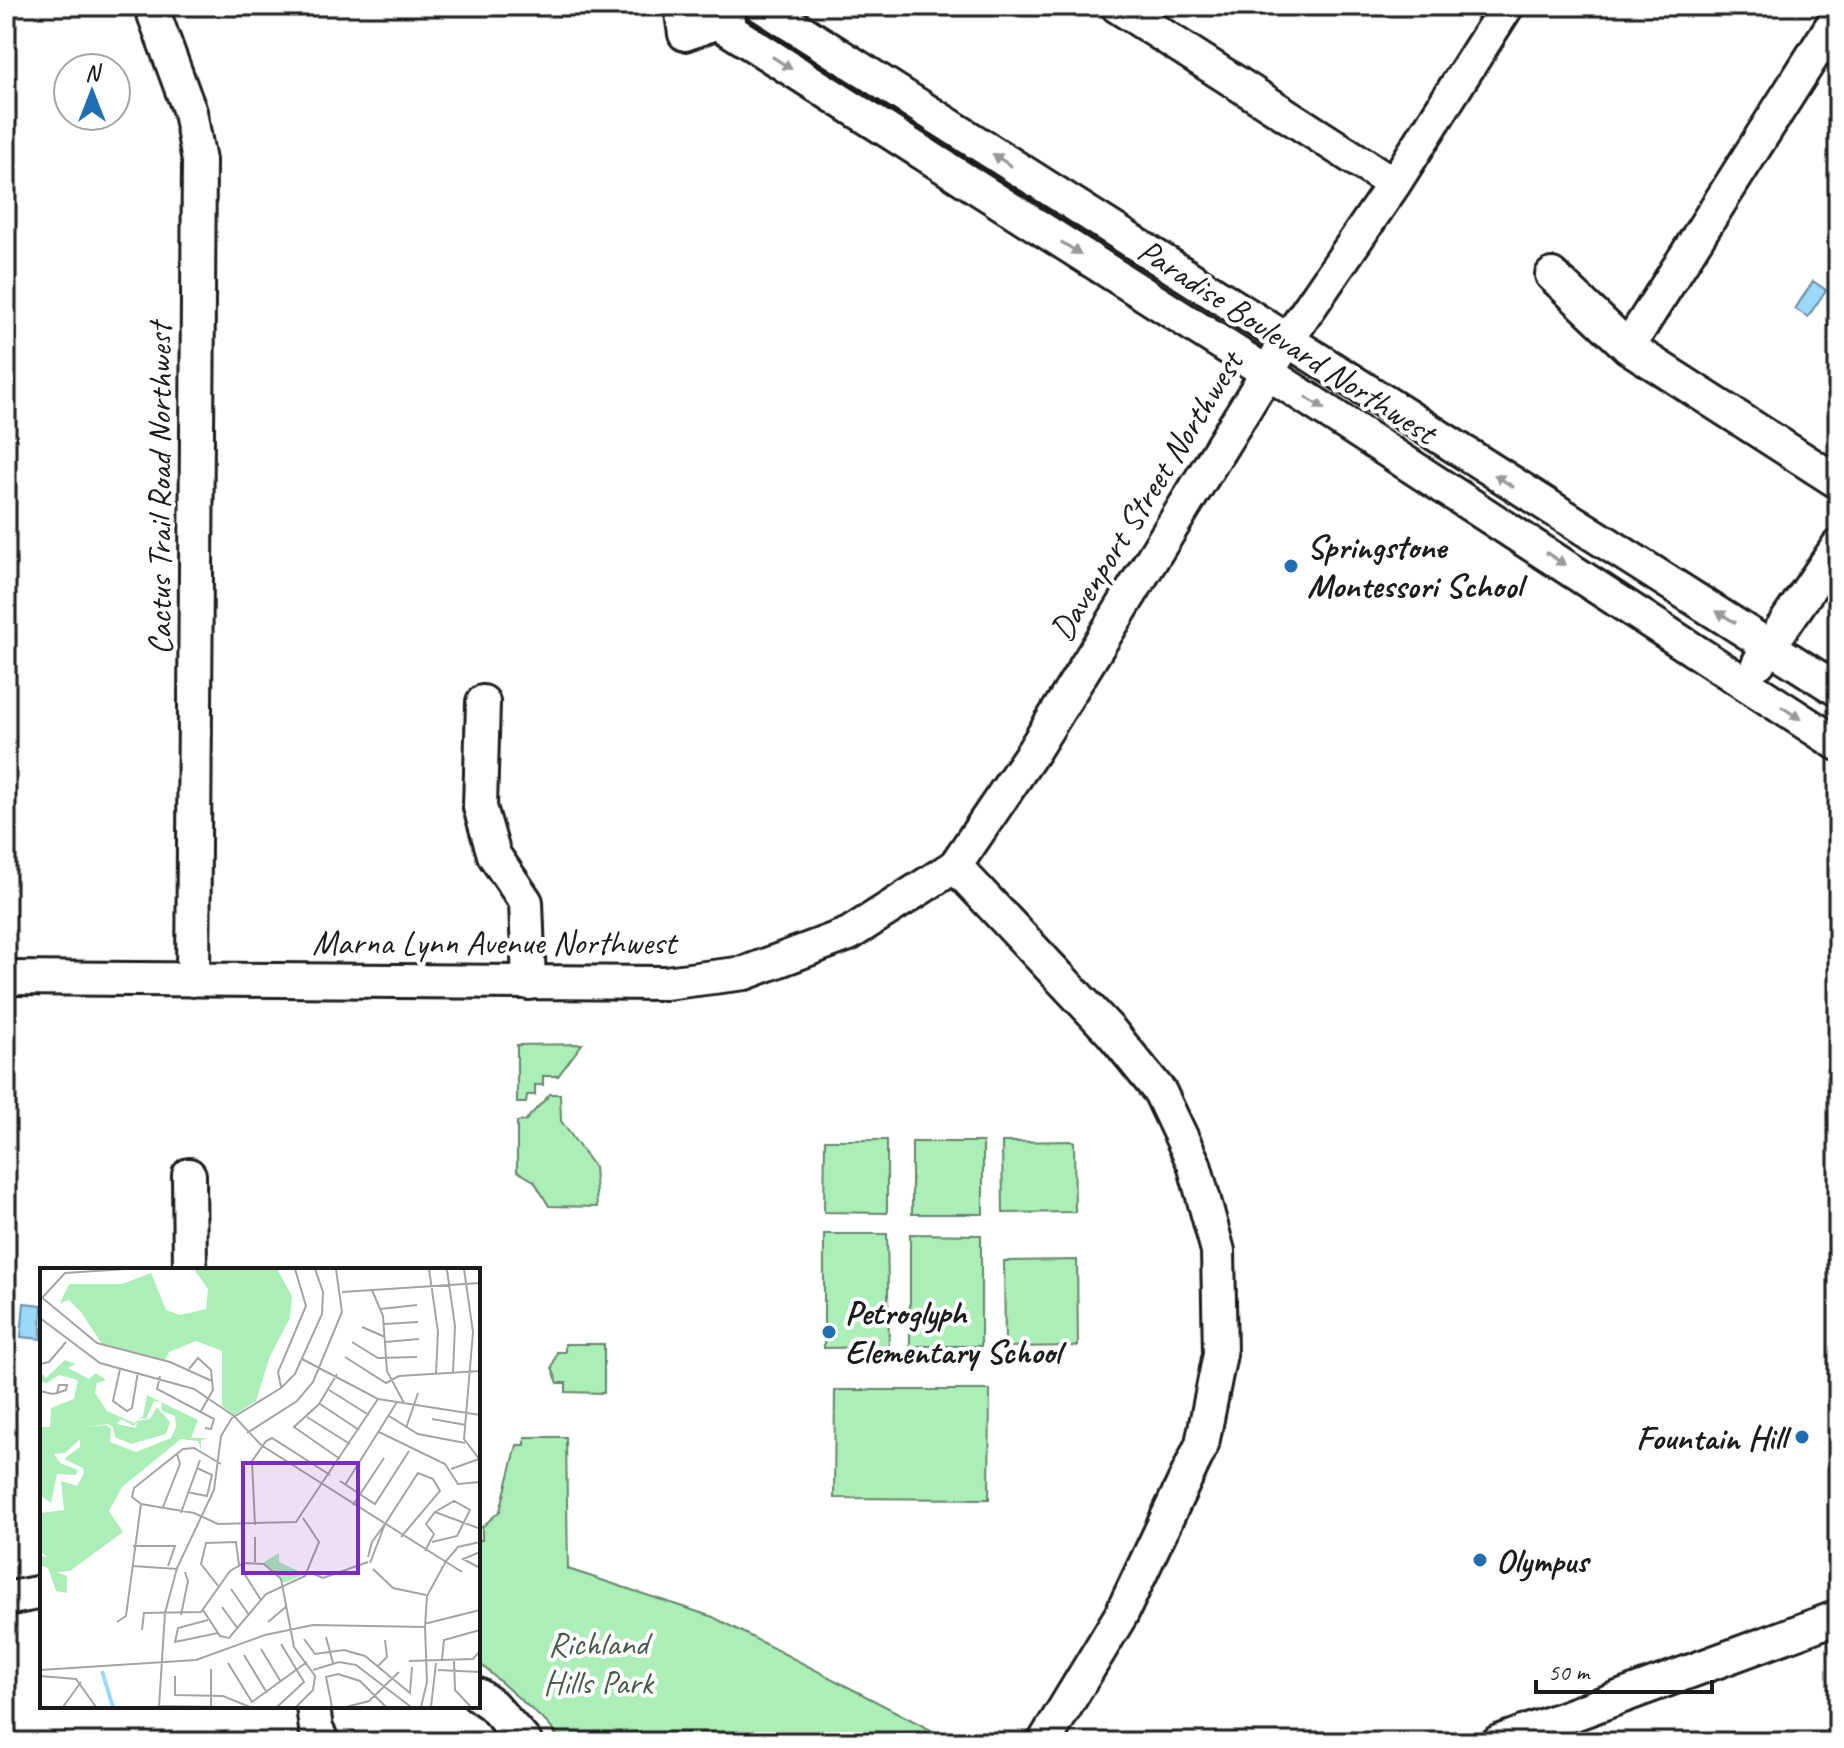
<svg xmlns="http://www.w3.org/2000/svg" width="1844" height="1748" viewBox="0 0 1844 1748" font-family="Caveat,sans-serif">
<rect width="100%" height="100%" fill="#fff"/>
<filter id="ink" filterUnits="userSpaceOnUse"><feTurbulence type="fractalNoise" baseFrequency=".0125" numOctaves="2"/><feDisplacementMap in="SourceGraphic" scale="16" xChannelSelector="R" yChannelSelector="G"/><feConvolveMatrix kernelMatrix="1 2 1 2 8 2 1 2 1" color-interpolation-filters="sRGB"/></filter>
<g filter="url(#ink)">
<path fill="#aceeb7" stroke="#64856a" stroke-width="2" d="M 582,1044 L 558,1076 L 543,1076 L 543,1085 L 535,1085 L 535,1095 L 527,1095 L 526,1103 L 517,1103 L 517,1045 Z
M 550,1094 L 560,1094 L 561,1121 L 594,1167 L 597,1207 L 549,1206 L 534,1181 L 517,1171 L 517,1122 L 525,1121 Z
M 825,1140 L 887,1140 L 887,1213 L 824,1212 Z
M 1074,1141 L 1075,1212 L 1003,1213 L 1002,1142 Z
M 912,1142 L 983,1142 L 983,1214 L 912,1214 Z
M 824,1234 L 887,1234 L 889,1347 L 824,1348 Z
M 910,1234 L 981,1235 L 981,1346 L 910,1346 Z
M 1077,1260 L 1078,1346 L 1005,1347 L 1004,1261 Z
M 565,1344 L 604,1344 L 604,1393 L 566,1392 L 566,1383 L 558,1383 L 552,1368 L 557,1352 L 565,1352 Z
M 835,1390 L 990,1390 L 989,1499 L 834,1498 Z
M 525,1437 L 566,1437 L 568,1569 L 713,1617 L 954,1742 L 562,1742 L 548,1724 L 478,1662 L 478,1540 L 482,1540 L 482,1527 L 500,1511 L 517,1445 L 525,1445 Z"/>
<path fill="#9cd7fc" stroke="#698ca2" stroke-width="2" d="M 1813,281 L 1826,290 L 1808,317 L 1795,309 Z
M 24,1303 L 42,1305 L 41,1339 L 21,1337 Z"/>
<g fill="none" stroke-linecap="round" stroke-linejoin="round">
<g stroke="#1c1c1c" stroke-width="38">
<path id="minor" d="M 151,6 L 190,112 L 199,161 L 193,980
M 681,6 L 685,34 L 729,18
M 692,6 L 1268,373 L 1838,744
M 762,6 L 1838,690
M 1117,6 L 1394,184
M 1552,275 L 1628,347 L 1838,482
M 1628,347 L 1838,16
M 1759,662 L 1838,546
M 483,702 L 480,807 L 494,855 L 526,902 L 529,983
M 955,866 L 1112,1033 L 1160,1092 L 1194,1164 L 1218,1251 L 1220,1354 L 1202,1444 L 1121,1615 L 1044,1742
M 6,978 L 665,983 L 745,973 L 849,934 L 955,866 L 1034,750 L 1286,342 L 1394,184 L 1507,6
M 189,1175 L 190,1270
M 6,1599 L 42,1592
M 478,1695 L 492,1705 L 525,1742
M 313,1706 L 316,1729 L 323,1742
M 1498,1742 L 1838,1617"/>
</g>
<use href="#minor" stroke="#fff" stroke-width="32"/>
</g>
<defs><path id="oneway-solid" d="M-6-.8H1V-3.2L6.5 0L1 3.2V.8H-6Z" transform="scale(2)"/></defs>
<g fill="#999">
<use href="#oneway-solid" transform="translate(782 63) rotate(33)"/>
<use href="#oneway-solid" transform="translate(1002 160) rotate(-147)"/>
<use href="#oneway-solid" transform="translate(1071 248) rotate(32)"/>
<use href="#oneway-solid" transform="translate(1315 403) rotate(33)"/>
<use href="#oneway-solid" transform="translate(1504 481) rotate(-148)"/>
<use href="#oneway-solid" transform="translate(1556 559) rotate(33)"/>
<use href="#oneway-solid" transform="translate(1726 617) rotate(-149)"/>
<use href="#oneway-solid" transform="translate(1791 713) rotate(33)"/>
</g>
</g>
<g fill="#1f6fb2" stroke="#fff" stroke-width="3">
<circle cx="1291" cy="566" r="8"/>
<circle cx="829" cy="1332" r="8"/>
<circle cx="1802" cy="1437" r="8"/>
<circle cx="1480" cy="1560" r="8"/>
</g>
<g text-anchor="middle" dominant-baseline="central" stroke-width="8" stroke-linejoin="round" paint-order="stroke">
<g font-size="34" fill="#1c1c1c" stroke="#fff">
<text transform="translate(1287 341) rotate(33)">Paradise Boulevard Northwest</text>
<text transform="translate(159 489) rotate(-90)">Cactus Trail Road Northwest</text>
<text transform="translate(1146 496) rotate(-58)">Davenport Street Northwest</text>
<text x="494" y="942">Marna Lynn Avenue Northwest</text>
</g>
<g font-size="34" font-weight="bold" fill="#1c1c1c" stroke="#fff" text-anchor="start">
<text x="1307" y="546">Springstone<tspan x="1307" dy="39">Montessori School</tspan></text>
<text x="845" y="1312">Petroglyph<tspan x="845" dy="39">Elementary School</tspan></text>
<text x="1786" y="1437" text-anchor="end">Fountain Hill</text>
<text x="1496" y="1560">Olympus</text>
</g>
<g font-size="34" fill="#475b4a" stroke="#fff">
<text x="598" y="1643">Richland<tspan x="598" dy="39">Hills Park</tspan></text>
</g>
</g>
<g transform="translate(40 1268)">
<rect width="440" height="440" fill="#fff"/>
<path d="M 154,1 L 237,1 L 252,28 L 250,50 L 230,88 L 216,133 L 194,147 L 182,138 L 182,83 L 156,73 L 129,84 L 125,92 L 62,76 L 41,44 L 29,32 L 20,35 L 29,16 L 82,16 L 111,5 L 126,42 L 140,47 L 166,41 L 168,21 ZM 25,92 L 35,96 L 28,100 L 49,111 L 56,105 L 66,112 L 57,115 L 55,125 L 67,143 L 94,155 L 103,148 L 107,127 L 158,152 L 151,170 L 168,170 L 161,172 L 161,181 L 158,173 L 141,171 L 82,219 L 69,243 L 83,264 L 30,303 L 17,304 L 27,308 L 27,325 L 16,323 L 8,300 L 0,297 L 0,288 L 8,289 L 0,284 L 0,245 L 24,242 L 21,213 L 37,218 L 44,205 L 43,200 L 24,191 L 40,179 L 40,171 L 25,185 L 14,186 L 20,195 L 38,202 L 36,207 L 17,206 L 11,235 L 0,227 L 0,159 L 10,159 L 11,140 L 34,131 L 38,112 L 19,107 L 7,115 L 0,113 L 0,104 L 6,110 ZM 114,133 L 121,134 L 122,143 L 135,148 L 136,159 L 131,170 L 96,184 L 70,174 L 71,160 L 66,157 L 43,159 L 68,156 L 73,159 L 75,169 L 91,176 L 126,166 L 130,154 L 117,139 L 110,151 L 97,153 L 96,160 L 77,156 L 81,151 L 94,158 L 99,150 L 106,151 ZM 239,285 L 239,294 L 265,306 L 244,315 L 224,294 Z" fill="#aceeb7" fill-rule="evenodd"/>
<path fill="none" stroke="#9cd7fc" stroke-width="4" d="M 62,403 L 73,439"/>
<path fill="none" stroke="#a4a4a4" stroke-width="2" d="M 389,1 L 398,64 L 396,105M 424,1 L 433,64 L 424,171 L 440,192M 407,2 L 415,58 L 413,104M 332,22 L 343,48 L 347,103 L 364,135M 302,24 L 440,15M 0,28 L 57,75 L 130,94 L 172,113M 2,30 L 25,5 L 86,1M 340,41 L 377,37M 0,50 L 60,95 L 154,121 L 194,148 L 221,177 L 422,304M 344,56 L 378,54M 322,59 L 345,69M 312,74 L 338,90 L 377,89M 345,74 L 379,71M 305,89 L 346,115 L 359,108 L 440,103M 262,91 L 338,131 L 440,147M 0,96 L 9,94 L 26,74M 80,101 L 73,133 L 87,143 L 92,140 L 98,104M 149,101 L 158,90 L 171,102 L 173,122 L 161,143M 297,106 L 279,136 L 254,159 L 300,191M 120,108 L 117,121 L 174,151 L 171,161 L 165,160M 241,119 L 238,104 L 266,38 L 255,1M 289,122 L 329,147M 0,123 L 13,126 L 17,125 L 26,122 L 27,117 L 19,117 L 17,125M 280,136 L 319,162M 349,148 L 378,166 L 425,175M 267,149 L 310,176M 392,151 L 426,157M 366,160 L 378,125M 339,164 L 405,196 L 418,216 L 440,214M 207,165 L 257,133 L 273,114 L 302,44 L 296,1M 411,201 L 439,191M 300,213 L 335,236 L 369,183M 305,217 L 357,134M 147,224 L 167,228 L 172,207 L 157,200M 101,236 L 154,245 L 178,256 L 256,254 L 338,131M 101,236 L 92,229 L 94,220 L 143,181 L 154,180 L 181,196M 313,237 L 344,190M 123,239 L 140,196 L 137,186M 141,245 L 160,192M 345,256 L 378,205 L 393,211 L 400,223 L 361,269M 215,257 L 212,193 L 226,173 L 232,170 L 290,207M 215,269 L 215,294M 392,274 L 417,268 L 430,242 L 414,233 L 395,244M 93,278 L 135,278 L 128,298M 385,283 L 394,266 L 386,256 L 395,244 L 438,260M 440,284 L 423,291 L 440,300M 328,289 L 332,274 L 345,256 L 330,295M 92,298 L 138,301M 333,301 L 353,320 L 386,327M 269,304 L 283,310 L 328,294M 205,307 L 221,332M 179,319 L 161,296 L 166,275 L 196,274 L 199,297M 191,321 L 209,347M 182,339 L 198,361M 163,342 L 180,368 L 189,370 L 226,326 L 265,308 L 279,274 L 263,250M 141,347 L 148,313 L 145,304M 168,352 L 138,360 L 135,374 L 178,365M 77,354 L 86,348 L 101,236M 228,354 L 247,338M 384,356 L 440,342M 102,362 L 104,345 L 161,344 L 190,303 L 204,295 L 224,296 L 241,311 L 254,379 L 275,408 L 273,422 L 256,439M 286,369 L 293,395M 264,371 L 275,386 L 304,382 L 325,388 L 370,425 L 372,399M 221,381 L 241,414M 204,387 L 227,425M 402,391 L 404,372 L 440,362M 414,391 L 415,422 L 430,438M 369,393 L 433,391 L 440,383M 188,395 L 212,434 L 267,394M 338,398 L 347,389 L 345,372M 0,402 L 156,392 L 225,367 L 273,357 L 385,359 L 387,328 L 406,293 L 418,279 L 440,274M 273,402 L 299,394 L 316,397 L 371,439M 398,402 L 440,404M 0,408 L 36,411 L 56,439M 135,408 L 135,427 L 183,428 L 210,439M 119,438 L 184,439M 23,439 L 41,414M 119,439 L 125,345 L 137,300 L 174,222 L 181,168 L 192,150 L 241,120 L 255,106 L 282,46 L 283,24 L 275,1M 171,439 L 171,401M 237,439 L 264,414 L 241,376M 292,439 L 286,409 L 298,406 L 320,413 L 346,439M 306,439 L 329,433 L 359,404M 381,439 L 387,414 L 385,359M 391,439 L 396,395"/>
<path fill="#7b2cbf" fill-opacity="0.15" stroke="#7b2cbf" stroke-width="4" d="M 203,195 L 318,195 L 318,305 L 203,305 Z"/>
<rect width="440" height="440" fill="none" stroke="#1c1c1c" stroke-width="4"/>
</g>
<rect width="1844" height="1748" fill="none" stroke="#fff" stroke-width="32"/>
<rect x="16" y="16" width="1812" height="1716" fill="none" stroke="#1c1c1c" stroke-width="3" filter="url(#ink)"/>
<g transform="translate(92 92)"><circle r="38" fill="#ffffff" stroke="#a4a4a4" stroke-width="2"/>
<path d="M0-6L14 30L0 20L-14 30Z" fill="#1f6fb2"/>
<text y="-12" font-size="22" font-weight="bold" text-anchor="middle" fill="#1c1c1c">N</text>
</g>
<path d="M1536 1680v12h176v-12" fill="none" stroke="#1c1c1c" stroke-width="4"/>
<text x="1548" y="1680" font-size="24" fill="#1c1c1c" stroke="#ffffff" stroke-width="6" paint-order="stroke">50 m</text>
</svg>
